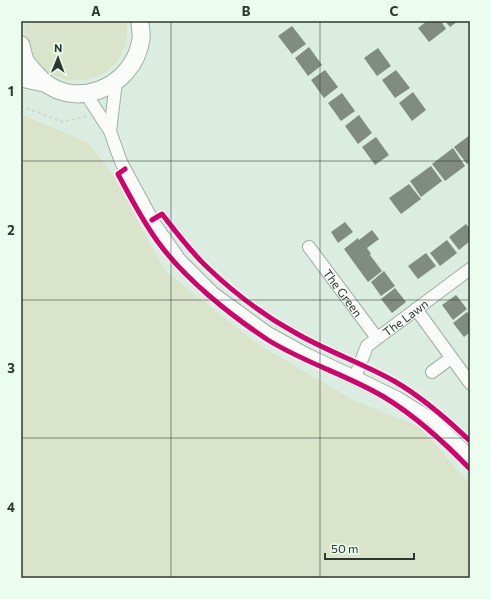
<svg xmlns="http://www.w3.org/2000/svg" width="491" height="599" viewBox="0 0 491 599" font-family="Commissioner,sans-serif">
<rect width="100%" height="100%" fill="#dbede0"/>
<path fill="#dae4ca" d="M 25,21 L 127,21 C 134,104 14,96 25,21 Z
M 21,114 L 87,142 L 112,173 L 165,271 L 259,345 L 355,401 L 420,427 L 470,484 L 470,578 L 21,578 Z"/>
<path fill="#818c81" d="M 427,21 L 441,21 L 446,29 L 429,42 L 418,28 Z
M 445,21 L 458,21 L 450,27 Z
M 292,26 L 306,44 L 292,54 L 278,36 Z
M 309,47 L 322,65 L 308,76 L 295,58 Z
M 378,48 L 391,66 L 377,76 L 364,58 Z
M 325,70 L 338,87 L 324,98 L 311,80 Z
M 396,70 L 410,88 L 395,98 L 382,80 Z
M 413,92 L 426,110 L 412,121 L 399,103 Z
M 342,93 L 355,111 L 341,121 L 328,103 Z
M 359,115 L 372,133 L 358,144 L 345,126 Z
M 470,135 L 470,162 L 467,164 L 454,147 Z
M 376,137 L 389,155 L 375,165 L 362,147 Z
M 453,148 L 465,166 L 445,181 L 432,164 Z
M 431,166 L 442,181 L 421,197 L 410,181 Z
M 409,184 L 421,199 L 401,214 L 389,198 Z
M 345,222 L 353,232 L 338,243 L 331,232 Z
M 466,224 L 470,229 L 470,241 L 459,250 L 449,237 Z
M 372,230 L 379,239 L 367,248 L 371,254 L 365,259 L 370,255 L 382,271 L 368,282 L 344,249 L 358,238 L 359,240 Z
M 447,240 L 457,253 L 440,266 L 430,253 Z
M 426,253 L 436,266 L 418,279 L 408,266 Z
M 384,271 L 395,286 L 381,296 L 371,282 Z
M 395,288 L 406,302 L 392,313 L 381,299 Z
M 456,295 L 467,309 L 453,320 L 442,305 Z
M 467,312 L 470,315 L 470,332 L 464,337 L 453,323 Z"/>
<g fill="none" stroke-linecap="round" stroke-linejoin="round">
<g stroke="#a1aea5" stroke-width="14">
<g id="street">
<path d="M 86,94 L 110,131 L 121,162 L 154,223 L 180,260 L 213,293 L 268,333 L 308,355 L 355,377 L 398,398 L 432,419 L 470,456"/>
<path d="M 110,131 L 116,82"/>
<path id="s1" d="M 309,247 L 377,338"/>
<path d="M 416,309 L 470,383"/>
<path d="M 432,372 L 451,358"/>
<path id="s2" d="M 355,377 L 367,346 L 470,269"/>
</g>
</g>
<g stroke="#a1aea5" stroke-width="19">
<path id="secondary" d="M 21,45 C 22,50 23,55 25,60 C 27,65 33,70 36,74 C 70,114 134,89 141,39 C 142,34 140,27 140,21
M 21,78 L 44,83"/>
</g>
<path stroke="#d2d6d2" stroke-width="2" stroke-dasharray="3 3" stroke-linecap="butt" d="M 21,106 L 63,122 L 86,116"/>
<use href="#street" stroke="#fafcfa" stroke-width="12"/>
<use href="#secondary" stroke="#fafcfa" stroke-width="17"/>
<g stroke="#ebfdef" stroke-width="8">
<path id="cycleway" d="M 125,169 L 118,174 C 130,197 142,220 158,242 C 185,279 230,315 268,340 C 305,363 347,375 384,397 C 417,417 444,442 470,469
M 152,220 L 162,214 C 176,232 190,251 207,267 C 233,292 263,315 294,332 C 326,351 362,363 394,381 C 422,397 447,419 470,441"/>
</g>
<use href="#cycleway" stroke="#d6006c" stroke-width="5"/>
</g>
<path fill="none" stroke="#2c382f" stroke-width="1" stroke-opacity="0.55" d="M 171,21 L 171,578M 320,21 L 320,578M 21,161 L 470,161M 21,300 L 470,300M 21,438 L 470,438"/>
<g text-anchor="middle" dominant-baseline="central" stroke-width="4" stroke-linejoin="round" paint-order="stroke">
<g font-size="12" fill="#2c382f" stroke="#ebfdef">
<text stroke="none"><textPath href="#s1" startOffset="57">The Green</textPath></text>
<text stroke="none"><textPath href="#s2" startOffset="81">The Lawn</textPath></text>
</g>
</g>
<rect width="491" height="599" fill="none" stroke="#ebfdef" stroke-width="44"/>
<g transform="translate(58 58) rotate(1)" stroke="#ebfdef" stroke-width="3" paint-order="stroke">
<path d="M0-3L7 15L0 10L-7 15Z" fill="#2c382f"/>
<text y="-6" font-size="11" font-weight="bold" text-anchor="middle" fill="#2c382f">N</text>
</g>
<path d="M325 553v6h89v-6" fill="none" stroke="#2c382f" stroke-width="2"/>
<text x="331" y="553" font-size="12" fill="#2c382f" stroke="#ebfdef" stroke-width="3" paint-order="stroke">50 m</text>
<rect x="22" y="22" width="447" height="555" fill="none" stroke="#2c382f" stroke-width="1.5"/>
<g font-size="13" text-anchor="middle" font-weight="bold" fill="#2c382f">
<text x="96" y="16">A</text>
<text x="246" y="16">B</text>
<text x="394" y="16">C</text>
<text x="11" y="96">1</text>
<text x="11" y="235">2</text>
<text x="11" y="373">3</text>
<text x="11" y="512">4</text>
</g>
</svg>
